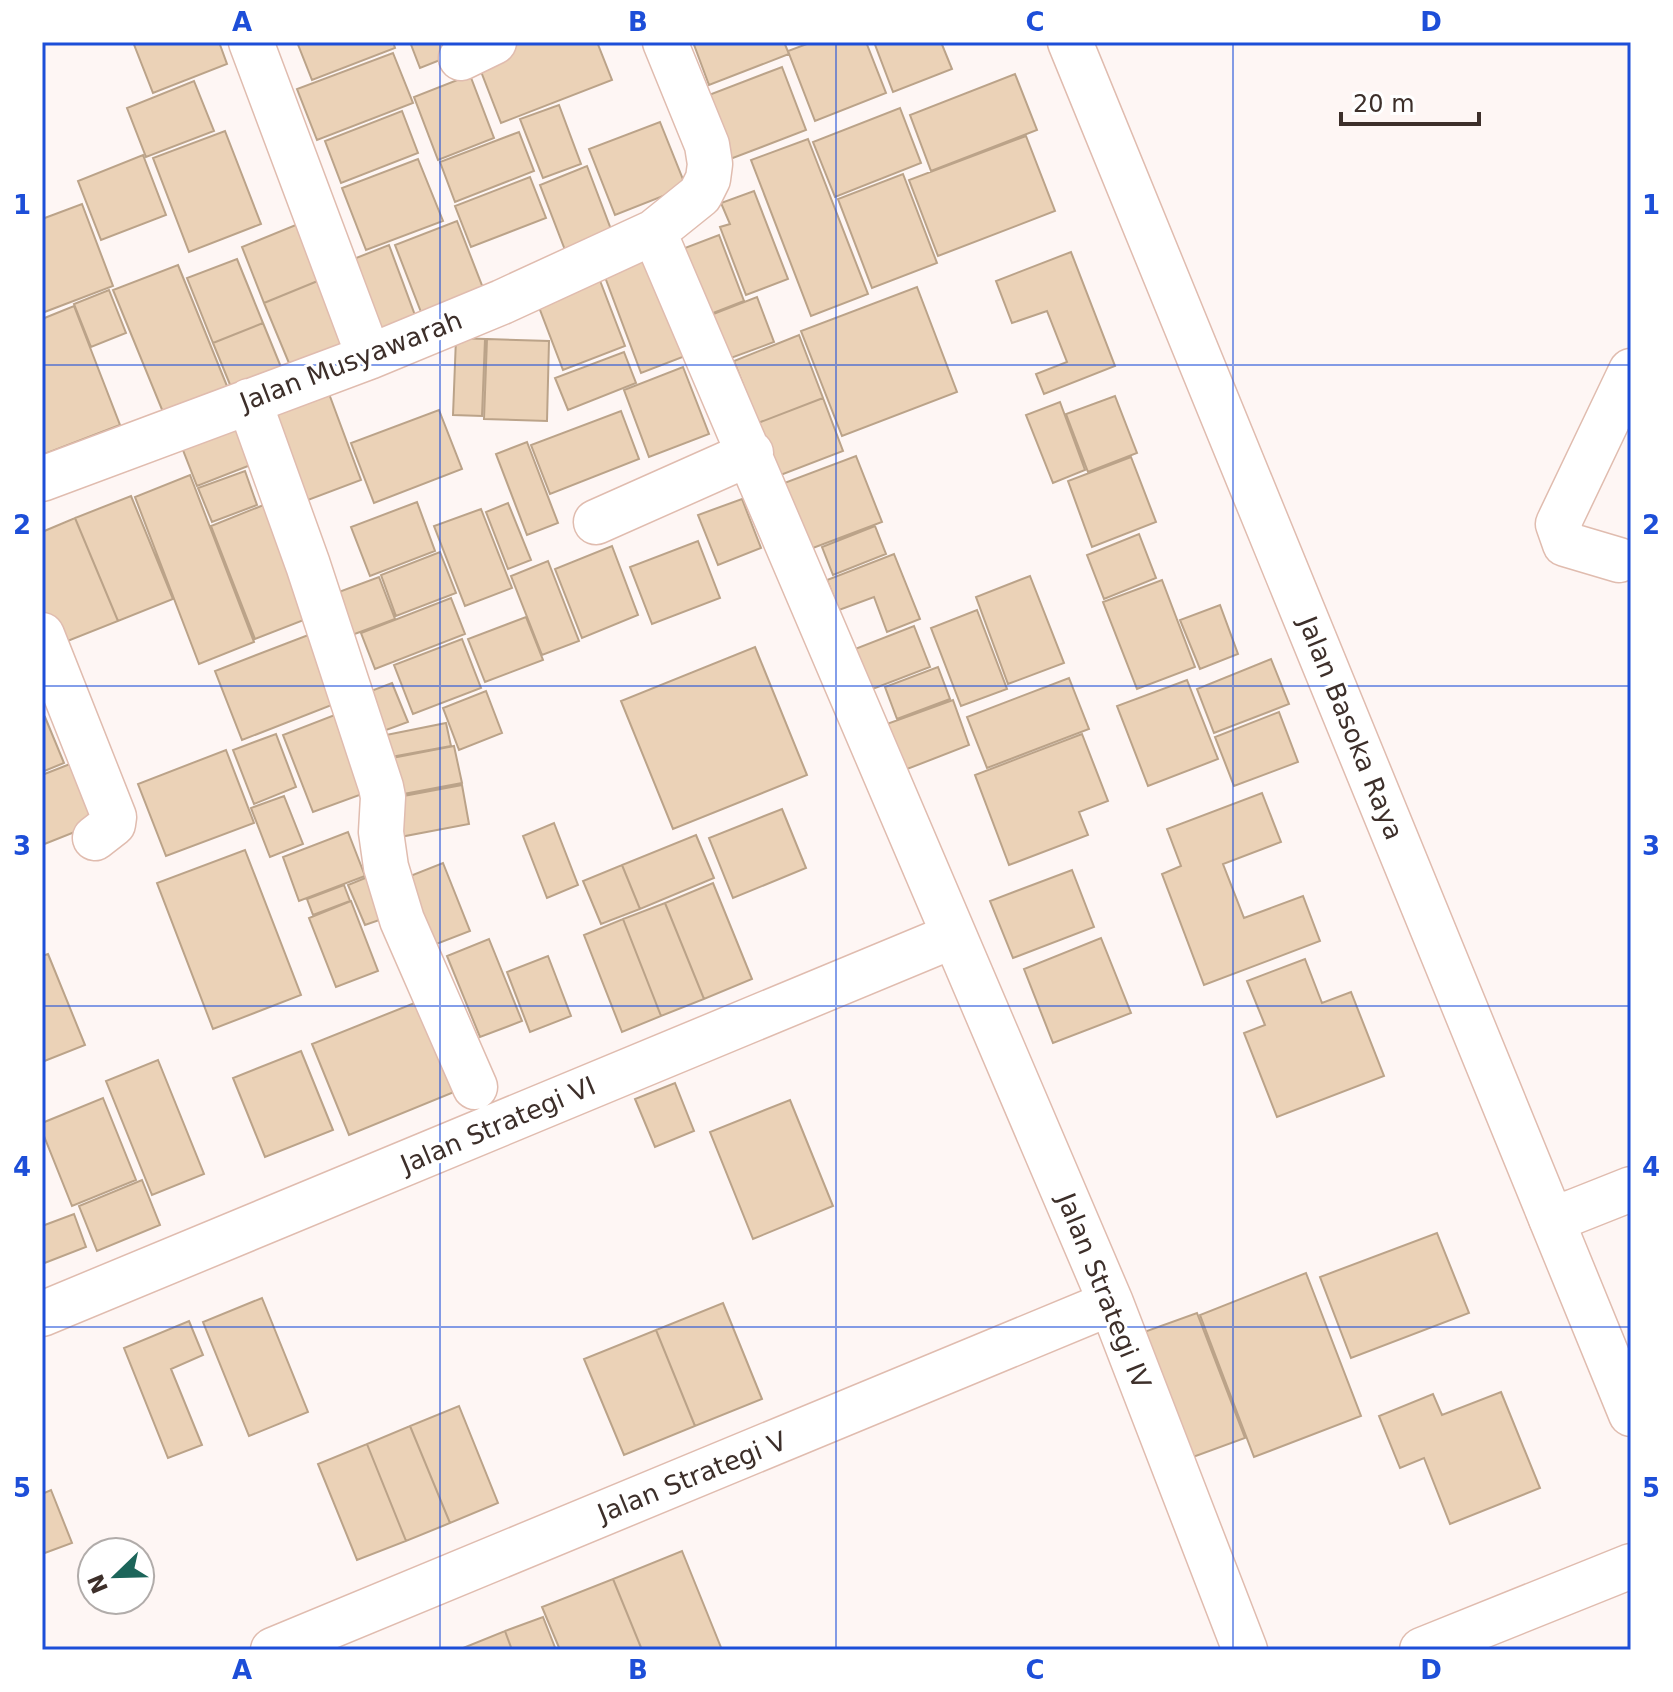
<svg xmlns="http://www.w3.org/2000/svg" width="1673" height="1692" viewBox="0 0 1673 1692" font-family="'DejaVu Sans',sans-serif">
<rect width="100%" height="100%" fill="#fef6f4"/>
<path fill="#ebd2b7" stroke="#bba389" stroke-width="2" d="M 133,42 L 219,42 L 227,64 L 153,93 Z
M 297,42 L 393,42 L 395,48 L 312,80 Z
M 410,42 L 471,42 L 473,47 L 420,68 Z
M 511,42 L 597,42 L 612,80 L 501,123 L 475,56 Z
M 693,42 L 784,42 L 789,54 L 709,85 Z
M 812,42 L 866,42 L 886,93 L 815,121 L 788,51 Z
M 874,42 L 941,42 L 952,69 L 893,92 Z
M 393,53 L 413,103 L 317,140 L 297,89 Z
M 782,67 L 806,130 L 725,161 L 701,98 Z
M 1015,74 L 1037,130 L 931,171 L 910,115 Z
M 470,75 L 494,138 L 438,160 L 414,97 Z
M 194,81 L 214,131 L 146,157 L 127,108 Z
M 559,105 L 581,164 L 543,178 L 520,119 Z
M 900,108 L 921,163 L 835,197 L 813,142 Z
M 402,111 L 418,153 L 341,183 L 325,141 Z
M 660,122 L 686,187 L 615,215 L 589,149 Z
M 225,131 L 261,224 L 189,252 L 153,158 Z
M 519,132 L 534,171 L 455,202 L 440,162 Z
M 1026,136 L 1055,211 L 938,256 L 909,180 Z
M 808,139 L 868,294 L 811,316 L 751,160 Z
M 143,155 L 166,215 L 101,240 L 78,181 Z
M 418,159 L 443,221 L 366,250 L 342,188 Z
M 587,166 L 612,232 L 565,250 L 540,185 Z
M 903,174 L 937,263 L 872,288 L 838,199 Z
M 530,177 L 546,218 L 471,247 L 455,206 Z
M 754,191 L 788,279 L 746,295 L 720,227 L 730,224 L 721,203 Z
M 82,204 L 113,286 L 42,313 L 42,219 Z
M 457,221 L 483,288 L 421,312 L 395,245 Z
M 303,222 L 325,278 L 264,303 L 242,247 Z
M 719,235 L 744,301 L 703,317 L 677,251 Z
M 389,245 L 416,318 L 365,338 L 336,266 Z
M 652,250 L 693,353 L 641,373 L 602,269 Z
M 1071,252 L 1115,366 L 1044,394 L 1036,374 L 1067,362 L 1047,311 L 1012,323 L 996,281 Z
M 237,259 L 263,323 L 213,343 L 187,278 Z
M 178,265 L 229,391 L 165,417 L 113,290 Z
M 325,278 L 352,344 L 291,368 L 264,303 Z
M 599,278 L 625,346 L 563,370 L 537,302 Z
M 917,287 L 957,392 L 842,436 L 801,331 Z
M 109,290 L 126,333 L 91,347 L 74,304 Z
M 757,297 L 774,342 L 720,362 L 703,318 Z
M 74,306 L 120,425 L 42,455 L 42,319 Z
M 263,323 L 283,372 L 233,392 L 213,343 Z
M 799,335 L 823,398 L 758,423 L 734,361 Z
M 456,338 L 485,339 L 482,416 L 453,415 Z
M 487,339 L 549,341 L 547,421 L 484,419 Z
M 624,352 L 636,383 L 568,410 L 555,378 Z
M 683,367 L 709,434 L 649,457 L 624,390 Z
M 328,391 L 361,480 L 300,503 L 266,415 Z
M 1115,396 L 1137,453 L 1088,472 L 1066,414 Z
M 823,398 L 843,451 L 778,476 L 758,423 Z
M 1060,402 L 1085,470 L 1053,483 L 1026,415 Z
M 439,410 L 462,469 L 374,503 L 351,443 Z
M 621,411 L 639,459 L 550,494 L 531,445 Z
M 250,418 L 266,459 L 197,486 L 181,445 Z
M 527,442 L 558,523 L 527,535 L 496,454 Z
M 856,456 L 882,522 L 805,551 L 779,485 Z
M 1131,457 L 1156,522 L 1092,547 L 1068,481 Z
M 245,471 L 257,505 L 212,522 L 198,488 Z
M 190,475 L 254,642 L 199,664 L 135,497 Z
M 131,496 L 173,599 L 118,621 L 75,518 Z
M 742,499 L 761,548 L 718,565 L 698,515 Z
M 417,502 L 435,551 L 370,576 L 351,527 Z
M 508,503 L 531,560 L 508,569 L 486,512 Z
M 266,504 L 309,618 L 255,639 L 211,526 Z
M 481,509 L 512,588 L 465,606 L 434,526 Z
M 75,518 L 118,621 L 50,648 L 42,629 L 42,532 Z
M 875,526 L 886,554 L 833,575 L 822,547 Z
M 1139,534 L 1156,578 L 1104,599 L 1087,555 Z
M 698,541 L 720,598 L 652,624 L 630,567 Z
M 612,546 L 638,615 L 582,638 L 555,569 Z
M 440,552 L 456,593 L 396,616 L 381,575 Z
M 894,554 L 920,619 L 887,632 L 874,597 L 839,610 L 827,580 Z
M 548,561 L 579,641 L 542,655 L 511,576 Z
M 1030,576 L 1064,663 L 1008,684 L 976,597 Z
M 379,577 L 395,619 L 352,635 L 336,593 Z
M 1162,580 L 1195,667 L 1137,689 L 1103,602 Z
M 451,598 L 465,634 L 375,669 L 361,633 Z
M 1220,605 L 1238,654 L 1200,669 L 1180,620 Z
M 977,610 L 1007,689 L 961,706 L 931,628 Z
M 526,617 L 543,660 L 485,682 L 468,639 Z
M 914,626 L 930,667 L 870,690 L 855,649 Z
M 316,632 L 342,701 L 242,740 L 215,671 Z
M 462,639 L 481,688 L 413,714 L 394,665 Z
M 755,647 L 807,775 L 673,829 L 621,701 Z
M 1271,659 L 1289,704 L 1214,733 L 1197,689 Z
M 938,667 L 950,699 L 897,719 L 885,687 Z
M 1069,678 L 1089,729 L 987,768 L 967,717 Z
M 1187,680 L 1218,759 L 1148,786 L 1117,706 Z
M 392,683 L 408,722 L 378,733 L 363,694 Z
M 486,691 L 502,733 L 459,750 L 443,708 Z
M 953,700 L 969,745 L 902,771 L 884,725 Z
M 345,711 L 376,789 L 313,812 L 283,735 Z
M 1279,712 L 1298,762 L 1234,786 L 1215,737 Z
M 45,717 L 64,763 L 42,772 L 42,719 Z
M 446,723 L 451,746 L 391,757 L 386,735 Z
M 276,734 L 296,787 L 254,804 L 233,750 Z
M 1082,734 L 1108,801 L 1079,812 L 1088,835 L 1009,865 L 975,775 Z
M 454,746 L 462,783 L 393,796 L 387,759 Z
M 226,750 L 254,823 L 166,856 L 138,784 Z
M 75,762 L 100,822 L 42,845 L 42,775 Z
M 462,785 L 469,824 L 400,837 L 393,798 Z
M 1262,793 L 1281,842 L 1223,864 L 1244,918 L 1303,896 L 1320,941 L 1204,985 L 1162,874 L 1181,866 L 1167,829 Z
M 284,796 L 303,844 L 270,857 L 251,808 Z
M 782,809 L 806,868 L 733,898 L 709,838 Z
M 554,823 L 578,885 L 547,898 L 523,836 Z
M 348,832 L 365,876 L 299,901 L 283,857 Z
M 696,835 L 714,878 L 640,909 L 622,865 Z
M 245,850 L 301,995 L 213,1029 L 157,883 Z
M 443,863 L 470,931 L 426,948 L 400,880 Z
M 622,865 L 640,909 L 601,924 L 583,881 Z
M 1072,870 L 1094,927 L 1013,958 L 990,901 Z
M 375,874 L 391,916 L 365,925 L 348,885 Z
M 713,883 L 752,979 L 704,999 L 665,903 Z
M 344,885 L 350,901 L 313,915 L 307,899 Z
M 351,901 L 378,971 L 336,987 L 309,918 Z
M 665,903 L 704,999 L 661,1016 L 623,919 Z
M 623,919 L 661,1016 L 622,1032 L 584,935 Z
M 1101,938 L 1131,1013 L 1053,1043 L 1024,969 Z
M 489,939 L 522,1021 L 480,1037 L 447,956 Z
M 48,954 L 85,1045 L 42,1062 L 42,956 Z
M 548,956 L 571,1016 L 530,1032 L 507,972 Z
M 1305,959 L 1322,1003 L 1351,992 L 1384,1076 L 1277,1117 L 1244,1033 L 1265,1025 L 1247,981 Z
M 422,1000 L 459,1090 L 349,1135 L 312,1044 Z
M 301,1051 L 333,1130 L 265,1157 L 233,1078 Z
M 158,1060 L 204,1174 L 152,1195 L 106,1081 Z
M 675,1083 L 694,1131 L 655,1147 L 635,1099 Z
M 103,1098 L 136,1180 L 72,1206 L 42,1131 L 42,1123 Z
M 790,1100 L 833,1206 L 753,1239 L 710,1132 Z
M 142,1180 L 160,1225 L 97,1251 L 79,1206 Z
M 74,1214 L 86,1247 L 42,1264 L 42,1226 Z
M 1437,1233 L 1469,1313 L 1351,1358 L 1320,1277 Z
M 1306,1273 L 1361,1416 L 1254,1457 L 1200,1315 Z
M 262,1298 L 308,1412 L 249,1436 L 203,1322 Z
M 723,1303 L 762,1399 L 695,1426 L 656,1330 Z
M 1197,1313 L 1245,1438 L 1193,1457 L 1144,1332 Z
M 189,1321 L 203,1355 L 171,1369 L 202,1445 L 168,1458 L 124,1348 Z
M 656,1330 L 695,1426 L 624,1455 L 584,1359 Z
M 1501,1392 L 1540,1488 L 1450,1524 L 1424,1458 L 1400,1468 L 1379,1416 L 1433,1394 L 1442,1415 Z
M 459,1406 L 498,1503 L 450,1523 L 410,1426 Z
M 410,1426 L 450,1523 L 406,1541 L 367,1444 Z
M 367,1444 L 406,1541 L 357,1560 L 318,1464 Z
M 51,1490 L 72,1543 L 42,1554 L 42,1494 Z
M 682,1551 L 722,1650 L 642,1650 L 613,1579 Z
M 613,1579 L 642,1650 L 560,1650 L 542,1607 Z
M 543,1617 L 556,1650 L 512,1650 L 505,1631 Z
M 505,1631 L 512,1650 L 464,1650 L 463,1648 Z"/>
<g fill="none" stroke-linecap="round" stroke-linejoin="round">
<g stroke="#e0bcaf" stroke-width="47">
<path id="street" d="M 251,42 L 369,357
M 461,58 L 494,42
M 654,232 L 1111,1303 L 1245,1650
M 249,401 L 308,565 L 381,787 L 383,797 L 381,832 L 386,867 L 402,920 L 475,1087
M 42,479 L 369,357 L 502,302 L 654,232 L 700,195 L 708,179 L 710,164 L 707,145 L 665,42
M 596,522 L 751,453
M 1619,560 L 1565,544 L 1558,524 L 1631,371
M 42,635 L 114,817 L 113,824 L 95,838
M 1551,1218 L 1573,1212 L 1631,1189
M 42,1314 L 953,936
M 273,1650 L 1111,1303"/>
</g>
<g stroke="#e0bcaf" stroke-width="47">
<path id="secondary" d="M 1070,42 L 1631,1414
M 1422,1650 L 1631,1566"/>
</g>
<use href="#street" stroke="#fff" stroke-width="44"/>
<use href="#secondary" stroke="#fff" stroke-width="44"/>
</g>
<path fill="none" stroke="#1d4ed8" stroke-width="2" stroke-opacity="0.55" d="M 440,42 L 440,1650M 836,42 L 836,1650M 1233,42 L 1233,1650M 42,365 L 1631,365M 42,686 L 1631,686M 42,1006 L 1631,1006M 42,1327 L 1631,1327"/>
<g text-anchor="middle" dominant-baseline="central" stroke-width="6" stroke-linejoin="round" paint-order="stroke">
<g font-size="26" fill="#3d2f2a" stroke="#fff">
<text transform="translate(351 361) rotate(-21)">Jalan Musyawarah</text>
<text transform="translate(1351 728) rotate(68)">Jalan Basoka Raya</text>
<text transform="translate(498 1125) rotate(-23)">Jalan Strategi VI</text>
<text transform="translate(1104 1291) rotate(68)">Jalan Strategi IV</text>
<text transform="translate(692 1477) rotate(-22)">Jalan Strategi V</text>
</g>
</g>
<rect width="1673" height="1692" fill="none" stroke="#ffffff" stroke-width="88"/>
<g transform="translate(116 1576) rotate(247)"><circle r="38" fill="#ffffff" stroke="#b1acaa" stroke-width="2"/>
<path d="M0-6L14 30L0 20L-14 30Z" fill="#1c655a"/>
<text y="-12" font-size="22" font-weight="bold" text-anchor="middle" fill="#3d2f2a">N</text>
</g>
<path d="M1341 112v12h138v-12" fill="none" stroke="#3d2f2a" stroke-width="4"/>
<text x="1353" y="112" font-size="24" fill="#3d2f2a" stroke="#ffffff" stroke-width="6" paint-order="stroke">20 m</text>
<rect x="44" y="44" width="1585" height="1604" fill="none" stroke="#1d4ed8" stroke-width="3"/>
<g font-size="26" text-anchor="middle" font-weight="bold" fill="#1d4ed8">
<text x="242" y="31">A</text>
<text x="638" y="31">B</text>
<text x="1035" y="31">C</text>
<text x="1431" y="31">D</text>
<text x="22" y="214">1</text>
<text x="1651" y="214">1</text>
<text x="22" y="534">2</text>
<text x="1651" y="534">2</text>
<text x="22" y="855">3</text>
<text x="1651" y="855">3</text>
<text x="22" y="1176">4</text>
<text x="1651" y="1176">4</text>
<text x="22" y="1497">5</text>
<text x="1651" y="1497">5</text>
<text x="242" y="1679">A</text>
<text x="638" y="1679">B</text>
<text x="1035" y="1679">C</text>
<text x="1431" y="1679">D</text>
</g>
</svg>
